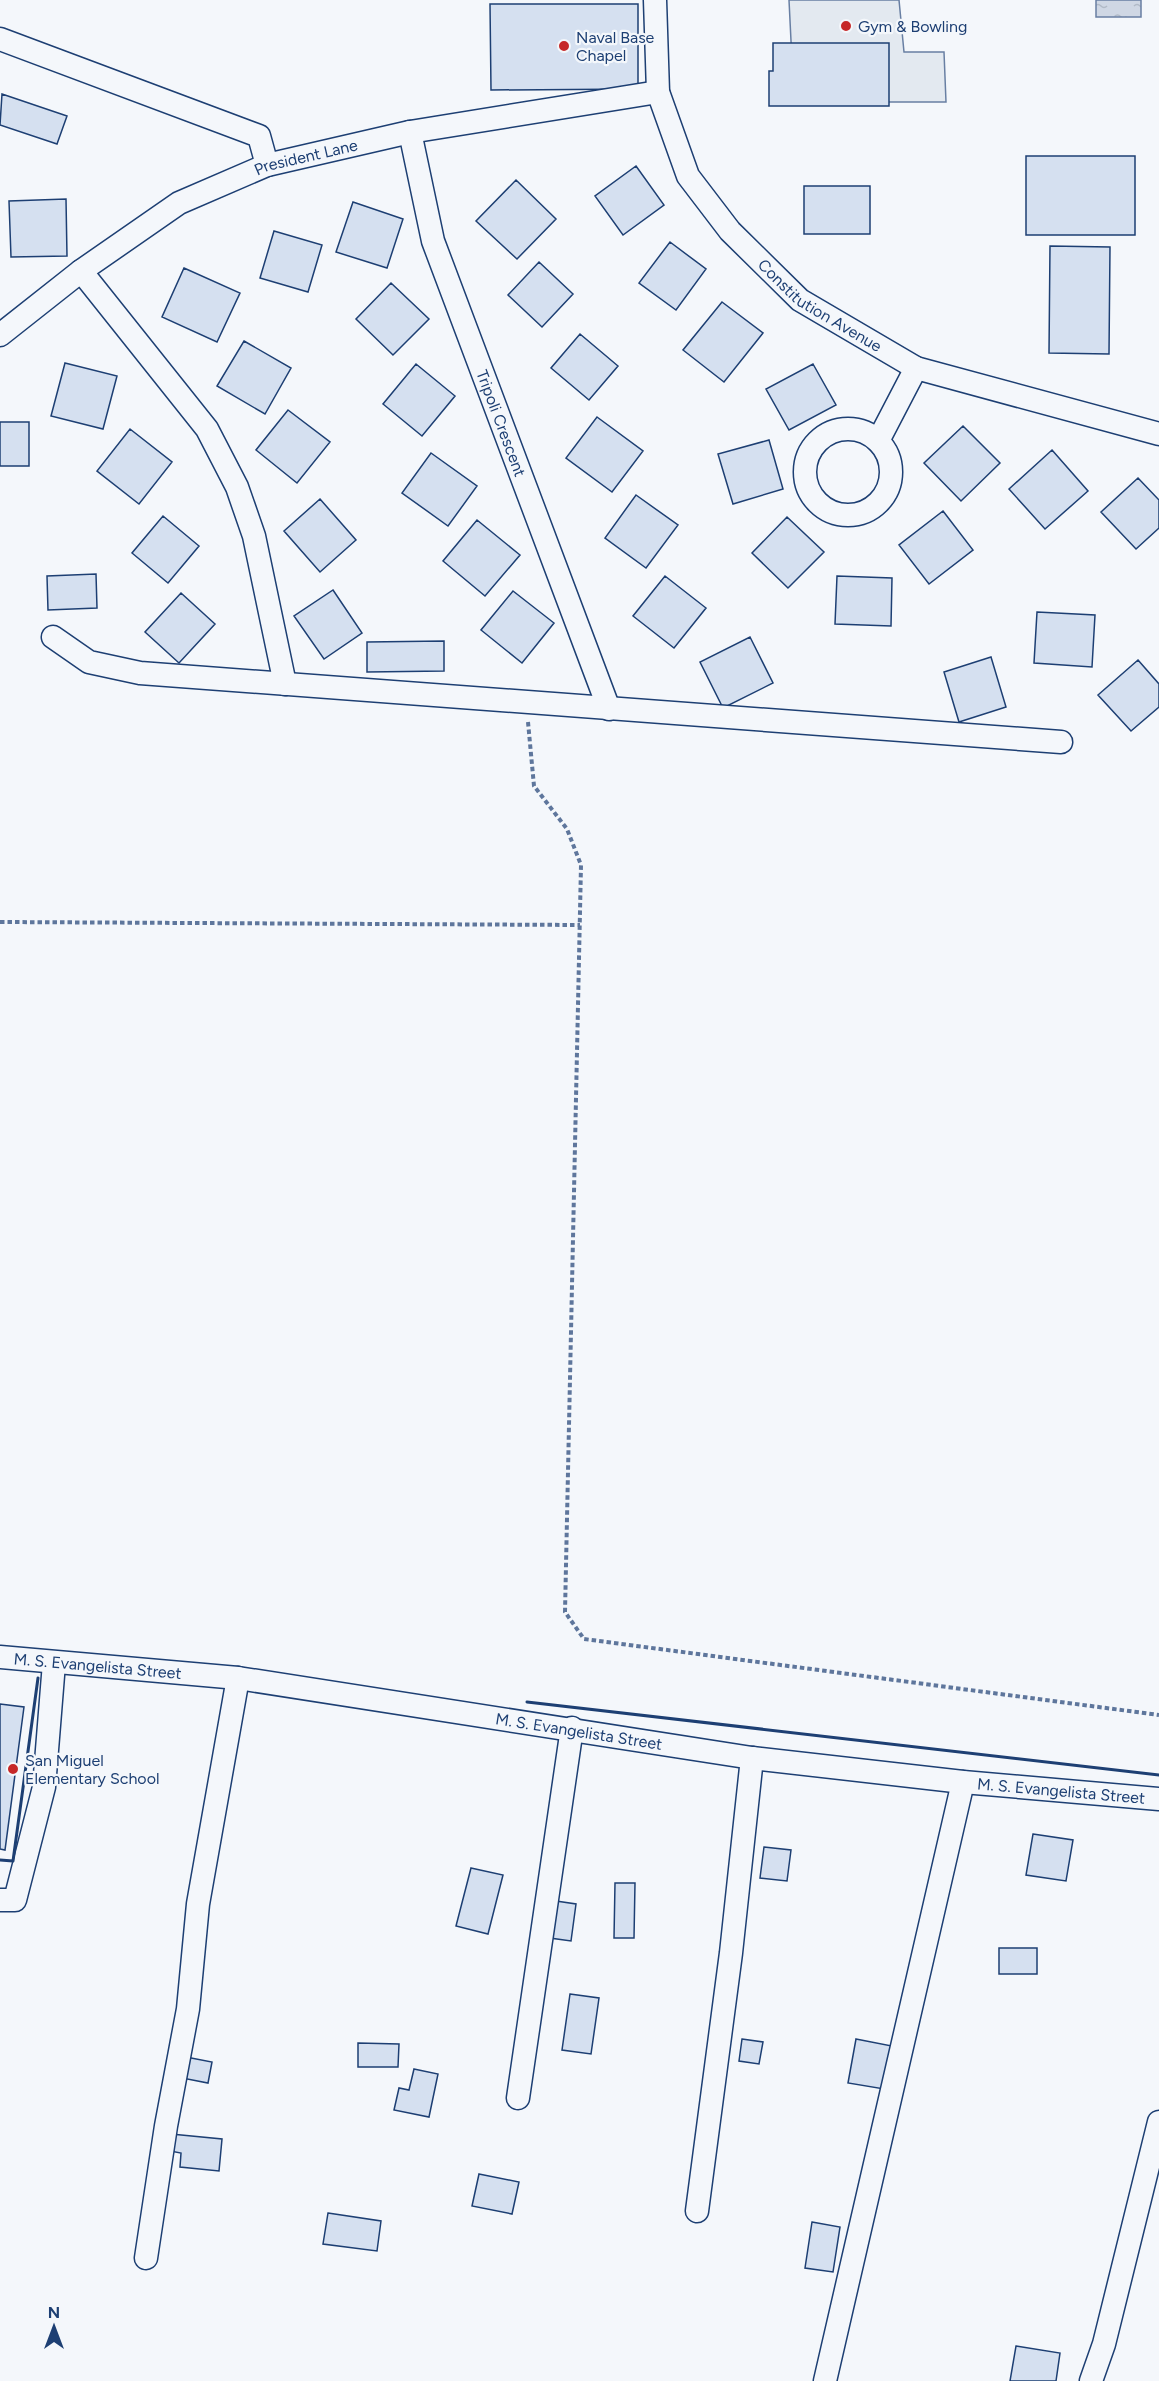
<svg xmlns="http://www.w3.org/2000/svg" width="1159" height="2381" viewBox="0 0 1159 2381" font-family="Figtree,sans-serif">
<defs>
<pattern id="water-ripples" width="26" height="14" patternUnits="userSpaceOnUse" patternTransform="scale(1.5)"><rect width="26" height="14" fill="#cfd7e4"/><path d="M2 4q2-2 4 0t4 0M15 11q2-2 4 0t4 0" fill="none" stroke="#b1bac7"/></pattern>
</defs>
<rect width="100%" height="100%" fill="#f4f7fb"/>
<path fill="#e3e9f0" stroke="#687fa3" stroke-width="1.5" d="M 789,0 L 899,0 L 904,52 L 944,52 L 946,102 L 794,102 Z"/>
<path fill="url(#water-ripples)" stroke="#687fa3" stroke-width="1.5" d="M 1096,0 L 1141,0 L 1141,17 L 1096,17 Z"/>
<path fill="#d5e0f0" stroke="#1d3f73" stroke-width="1.5" d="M 490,4 L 638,4 L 638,89 L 491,90 Z
M 773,43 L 889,43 L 889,106 L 769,106 L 769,71 L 773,71 Z
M 2,94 L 67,116 L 57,144 L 0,125 Z
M 1026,156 L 1135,156 L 1135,235 L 1026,235 Z
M 636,166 L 664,205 L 623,235 L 595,196 Z
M 516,180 L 556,219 L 517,259 L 476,221 Z
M 804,186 L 870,186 L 870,234 L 804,234 Z
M 66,199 L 67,256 L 11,257 L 9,201 Z
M 353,202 L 403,219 L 387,268 L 336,252 Z
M 274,231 L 322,245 L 308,292 L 260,278 Z
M 670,242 L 706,269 L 676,310 L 639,283 Z
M 1050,246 L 1110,247 L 1109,354 L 1049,353 Z
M 539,262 L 573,294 L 542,327 L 508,295 Z
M 184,268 L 240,293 L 217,342 L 162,317 Z
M 391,283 L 429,319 L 393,355 L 356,319 Z
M 722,302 L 763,333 L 724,382 L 683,350 Z
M 580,334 L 618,366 L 589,400 L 551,368 Z
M 244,341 L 291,368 L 265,414 L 217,386 Z
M 65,363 L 117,376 L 103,429 L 51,416 Z
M 416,364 L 455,396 L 422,436 L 383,404 Z
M 813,364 L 836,405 L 789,430 L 766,389 Z
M 288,410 L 330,442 L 297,483 L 256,450 Z
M 597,417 L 643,451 L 612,492 L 566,458 Z
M 0,422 L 29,422 L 29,466 L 0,466 Z
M 963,426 L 1000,463 L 961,501 L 924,463 Z
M 130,429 L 172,462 L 139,504 L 97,471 Z
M 769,440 L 783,489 L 733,504 L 718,454 Z
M 1052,450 L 1088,491 L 1045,529 L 1009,489 Z
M 431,453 L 477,486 L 448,526 L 402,493 Z
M 1138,478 L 1159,500 L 1159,528 L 1136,549 L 1101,512 Z
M 636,495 L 678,525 L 646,568 L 605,538 Z
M 320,499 L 356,540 L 320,572 L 284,531 Z
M 943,511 L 973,550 L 929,584 L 899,545 Z
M 163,516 L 199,546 L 168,583 L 132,553 Z
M 787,517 L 824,552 L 788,588 L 752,553 Z
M 477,520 L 520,555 L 485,596 L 443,561 Z
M 96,574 L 97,608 L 48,610 L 47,576 Z
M 665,576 L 706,608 L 674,648 L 633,616 Z
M 837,576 L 892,578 L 891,626 L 835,624 Z
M 333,590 L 362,633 L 324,659 L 294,616 Z
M 513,591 L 554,623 L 522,663 L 481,630 Z
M 181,593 L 215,624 L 179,663 L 145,632 Z
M 1037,612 L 1095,615 L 1092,667 L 1034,663 Z
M 750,637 L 773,683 L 723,708 L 700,662 Z
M 444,641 L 444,671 L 367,672 L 367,642 Z
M 991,657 L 1006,707 L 959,722 L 944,672 Z
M 1138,660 L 1159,684 L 1159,707 L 1131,731 L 1098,695 Z
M 0,1704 L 24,1707 L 5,1850 L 0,1849 Z
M 1033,1834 L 1073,1840 L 1066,1881 L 1026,1875 Z
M 764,1847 L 791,1850 L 787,1881 L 760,1878 Z
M 471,1868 L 503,1875 L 488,1934 L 456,1926 Z
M 615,1883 L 635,1883 L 634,1938 L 614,1938 Z
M 556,1901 L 576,1904 L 571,1941 L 550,1938 Z
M 999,1948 L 1037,1948 L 1037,1974 L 999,1974 Z
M 570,1994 L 599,1998 L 591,2054 L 562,2050 Z
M 742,2039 L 763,2042 L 759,2064 L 739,2061 Z
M 856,2039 L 892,2046 L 884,2089 L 848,2083 Z
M 358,2043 L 399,2044 L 398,2067 L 358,2067 Z
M 186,2057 L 212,2062 L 208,2083 L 182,2078 Z
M 414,2069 L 438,2074 L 429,2117 L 394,2110 L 399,2088 L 409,2090 Z
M 171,2134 L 222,2139 L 219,2171 L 180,2167 L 181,2153 L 170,2151 Z
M 479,2174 L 519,2182 L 512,2214 L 472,2206 Z
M 328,2213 L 381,2221 L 377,2251 L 323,2244 Z
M 812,2222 L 840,2227 L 833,2272 L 805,2268 Z
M 1016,2346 L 1060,2353 L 1056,2381 L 1010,2381 Z"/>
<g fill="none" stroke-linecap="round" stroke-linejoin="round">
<g stroke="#1d3f73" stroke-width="25">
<g id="minor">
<path id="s1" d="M 655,0 L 658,92 L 688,176 L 730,231 L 800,300 L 916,368 L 1159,434"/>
<path d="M 0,39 L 259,136 L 267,165"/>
<path id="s2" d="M 410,132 L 433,241 L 609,709"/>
<path d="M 81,271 L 207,429 L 237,487 L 254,536 L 285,684"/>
<path id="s3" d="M 0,335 L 81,271 L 179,203 L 267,165 L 410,132 L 658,92"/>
<circle cx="848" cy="472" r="43"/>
<path d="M 878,441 L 916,368"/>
<path d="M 53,637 L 89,662 L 140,673 L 1061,742"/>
<path id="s4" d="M 0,1657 L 238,1678 L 752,1758 L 963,1782 L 1159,1799"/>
<path d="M 0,1900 L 15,1900 L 44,1787 L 54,1663"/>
<path d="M 518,2098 L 572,1728"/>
<path d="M 697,2211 L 731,1953 L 752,1758"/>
<path d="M 146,2258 L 166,2126 L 188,2009 L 198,1904 L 238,1678"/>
<path d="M 825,2381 L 963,1782"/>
<path d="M 1091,2381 L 1104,2344 L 1159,2122"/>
</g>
</g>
<path stroke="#5e769c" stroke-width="4" stroke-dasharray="4.5 3" stroke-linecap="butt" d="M 528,722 L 534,786 L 567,829 L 581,865 L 565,1612 L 584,1639 L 1159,1715
M 0,922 L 580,925"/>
<use href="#minor" stroke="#f4f7fb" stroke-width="22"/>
<path stroke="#1d3f73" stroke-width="3" d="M 527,1702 L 1159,1775
M 0,1860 L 13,1861 L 38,1678"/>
</g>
<g fill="#c62828" stroke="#f4f7fb" stroke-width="2">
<circle cx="846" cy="26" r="6"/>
<circle cx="564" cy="46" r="6"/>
<circle cx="13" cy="1769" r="6"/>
</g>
<g text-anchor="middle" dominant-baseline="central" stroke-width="4.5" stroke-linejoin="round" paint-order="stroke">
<g font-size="16" fill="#1d3f73" stroke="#f4f7fb" text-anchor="start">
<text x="858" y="26">Gym &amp; Bowling</text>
<text x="576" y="37">Naval Base<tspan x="576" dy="18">Chapel</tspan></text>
<text x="25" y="1760">San Miguel<tspan x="25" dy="18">Elementary School</tspan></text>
</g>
<g font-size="16" fill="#1d3f73" stroke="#f4f7fb">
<text stroke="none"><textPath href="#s3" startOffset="358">President Lane</textPath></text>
<text stroke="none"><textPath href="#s1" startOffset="368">Constitution Avenue</textPath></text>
<text stroke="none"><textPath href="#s2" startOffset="306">Tripoli Crescent</textPath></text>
<text stroke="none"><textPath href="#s4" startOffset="98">M. S. Evangelista Street</textPath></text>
<text stroke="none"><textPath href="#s4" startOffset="584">M. S. Evangelista Street</textPath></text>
<text stroke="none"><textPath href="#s4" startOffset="1070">M. S. Evangelista Street</textPath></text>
</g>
</g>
<g transform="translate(54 2327)" stroke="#f4f7fb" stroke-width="4.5" paint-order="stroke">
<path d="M0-4.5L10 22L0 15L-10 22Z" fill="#1d3f73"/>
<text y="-9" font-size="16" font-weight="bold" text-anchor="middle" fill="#1d3f73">N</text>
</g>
</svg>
